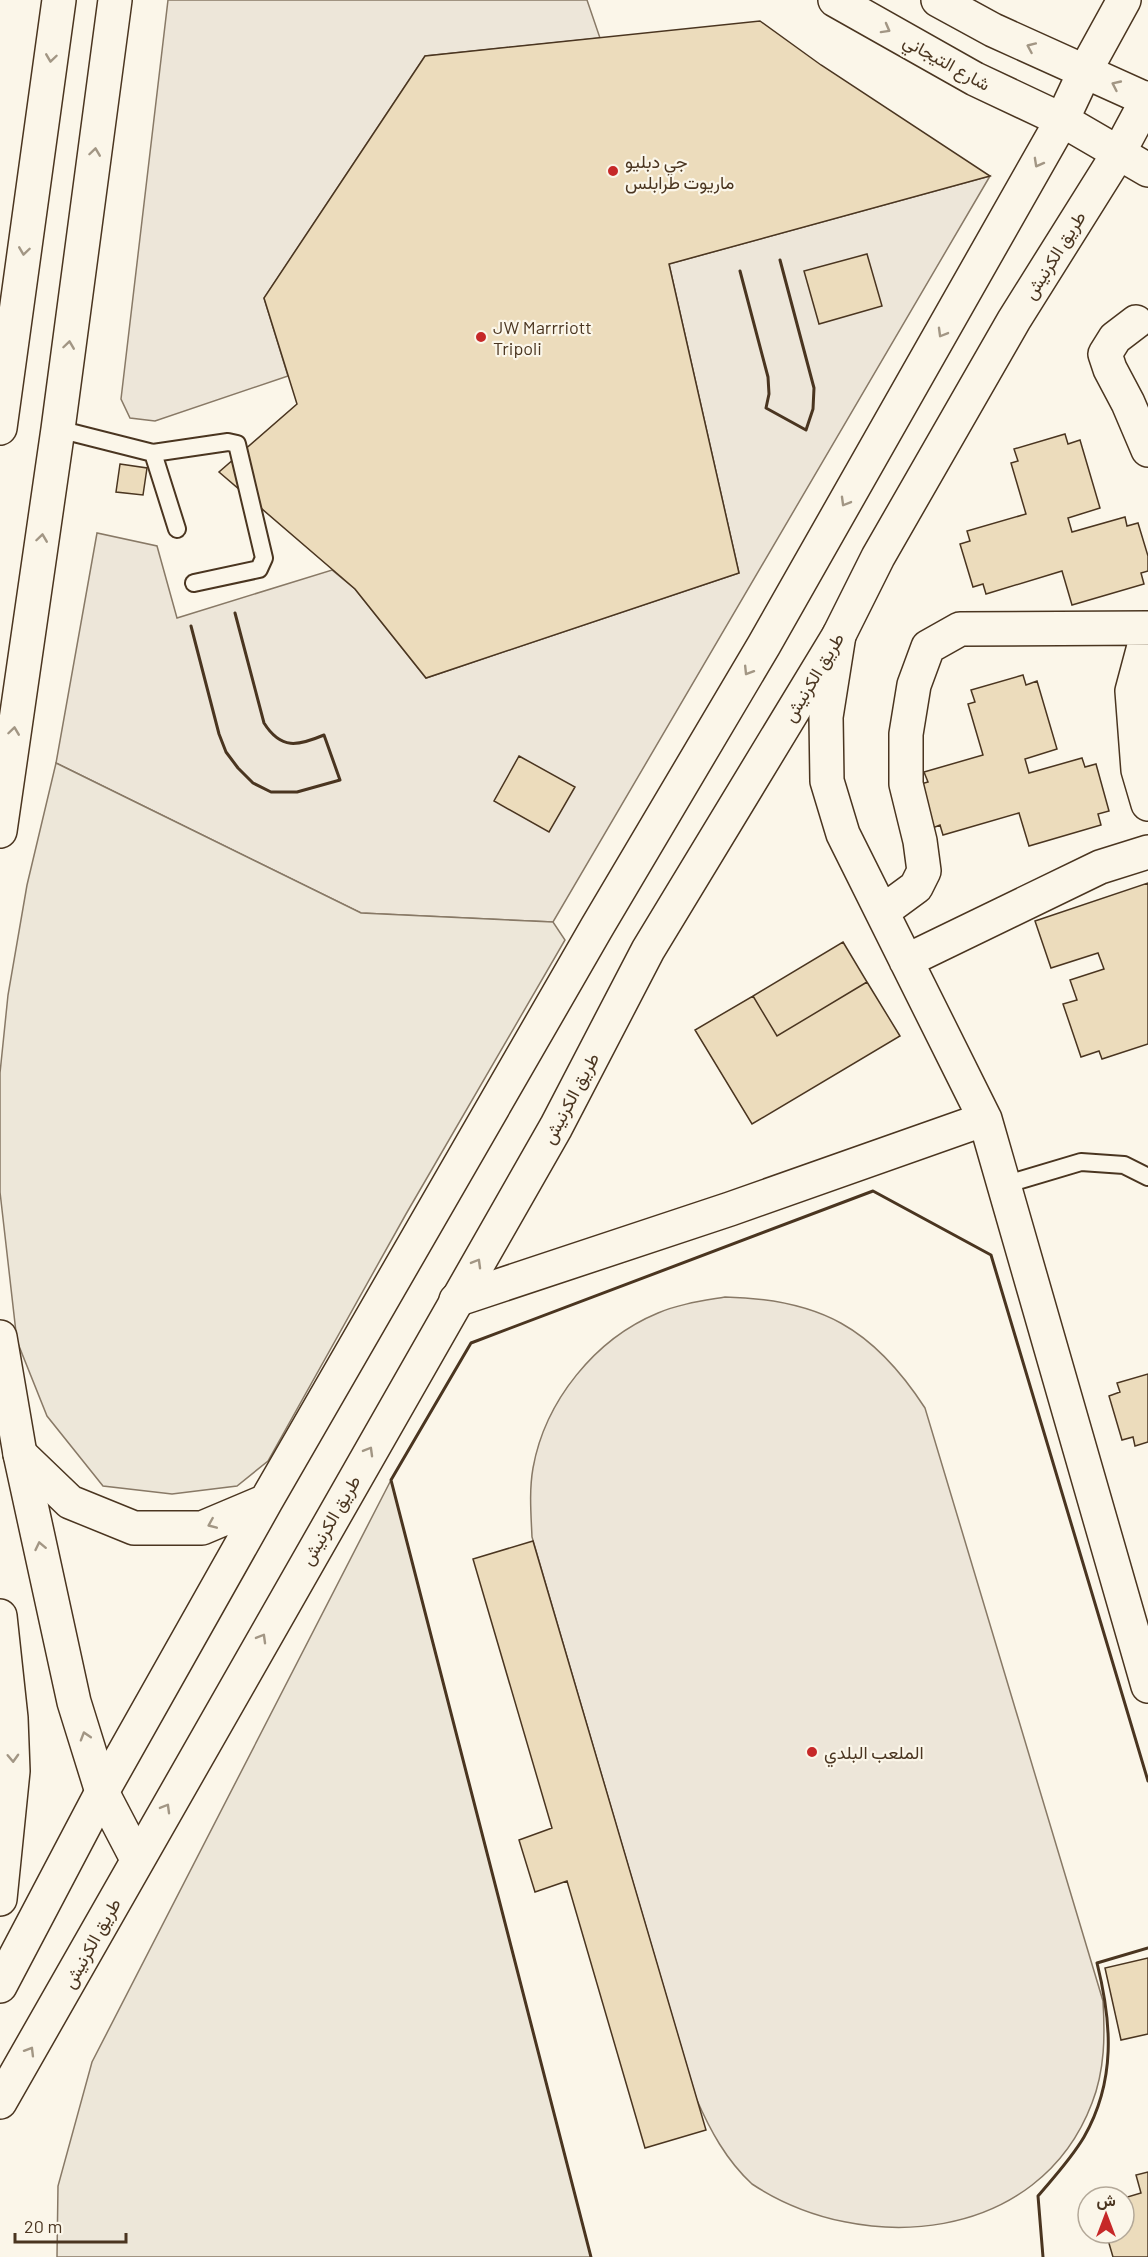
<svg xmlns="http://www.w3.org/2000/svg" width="1148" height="2257" viewBox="0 0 1148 2257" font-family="Barlow,Vazirmatn,sans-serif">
<rect width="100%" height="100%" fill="#fbf6e9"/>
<path fill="#ede6d9" stroke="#887966" stroke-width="1.5" d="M 168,0 L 587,0 L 600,38 L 425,56 L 264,298 L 288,376 L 155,421 L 130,418 L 121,399 Z
M 990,176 L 553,922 L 361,913 L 56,763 L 97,533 L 157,546 L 177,618 L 332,570 L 355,589 L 426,678 L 739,573 L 669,264 Z
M 725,1297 C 820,1299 873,1328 925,1408 L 1103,2001 C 1105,2035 1105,2070 1092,2103 C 1039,2243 863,2257 752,2184 C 726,2160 710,2130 696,2098 L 532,1537 C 531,1514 529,1491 533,1468 C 545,1401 595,1339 658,1313 C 679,1304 702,1301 725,1297 Z"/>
<path fill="#ede7d9" stroke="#887966" stroke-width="1.5" d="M 56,763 L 361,913 L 553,922 L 565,940 L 406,1214 L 268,1461 L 237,1486 L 172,1494 L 103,1486 L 47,1416 L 17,1341 L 0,1192 L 0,1073 L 8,995 L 27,885 Z
M 391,1480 L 591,2257 L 57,2257 L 58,2186 L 92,2062 Z"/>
<path fill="#ecdcbc" stroke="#4a3520" stroke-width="1.5" d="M 760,21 L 821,65 L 990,176 L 669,264 L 739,573 L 426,678 L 355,589 L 219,472 L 297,404 L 264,298 L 425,56 Z
M 867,254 L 882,306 L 819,324 L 804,271 Z
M 1065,434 L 1068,444 L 1080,440 L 1100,508 L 1068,518 L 1072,532 L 1125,517 L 1127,526 L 1138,523 L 1148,556 L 1148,571 L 1141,573 L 1144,584 L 1072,605 L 1062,571 L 986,594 L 983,584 L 973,587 L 960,544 L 970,541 L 967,531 L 1026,514 L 1011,463 L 1018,461 L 1014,449 Z
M 120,464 L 147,468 L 143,495 L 116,492 Z
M 1023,675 L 1026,685 L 1037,681 L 1057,749 L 1025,759 L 1029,773 L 1082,758 L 1085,767 L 1096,764 L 1109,811 L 1098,814 L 1101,825 L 1029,846 L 1019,813 L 943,835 L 940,825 L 930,829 L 917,785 L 928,782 L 924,772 L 983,755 L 968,704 L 975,702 L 971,690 Z
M 519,756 L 575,787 L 549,832 L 494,801 Z
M 1148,883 L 1148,1044 L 1102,1059 L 1099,1051 L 1081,1057 L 1063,1004 L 1077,1000 L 1070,980 L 1104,969 L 1098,953 L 1051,968 L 1035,921 Z
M 843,942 L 867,982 L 777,1036 L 753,996 Z
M 867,982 L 900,1036 L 752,1124 L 695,1030 L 753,996 L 777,1036 Z
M 1148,1374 L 1148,1442 L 1135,1446 L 1133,1437 L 1122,1440 L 1109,1396 L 1120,1392 L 1117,1383 Z
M 533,1541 L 706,2130 L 645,2148 L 567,1881 L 535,1892 L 519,1840 L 552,1828 L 473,1559 Z
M 1148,1958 L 1148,2034 L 1121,2040 L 1105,1968 Z
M 1148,2172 L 1148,2257 L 1113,2257 L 1106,2233 L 1124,2233 L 1124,2198 L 1141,2193 L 1136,2175 Z"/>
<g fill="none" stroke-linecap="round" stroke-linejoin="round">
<g stroke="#4a3520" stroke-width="20">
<path id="lane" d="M 58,429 L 153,453 L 228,442 L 237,444 L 264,558 L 259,569 L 194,583
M 153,453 L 177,529
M 1004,1185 L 1081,1162 L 1124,1165 L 1148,1177"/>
</g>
<g stroke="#4a3520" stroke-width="36">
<path id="street" d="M 835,0 L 975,79 L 1062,120 L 1148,170
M 938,0 L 993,30 L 1148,100
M 1136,322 L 1115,338 L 1105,354 L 1110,369 L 1128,403 L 1148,450
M 0,428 L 59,0
M 1148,631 L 1132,691 L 1138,770 L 1148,804
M 839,635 L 826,717 L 827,781 L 843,834 L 985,1119 L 1148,1686
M 0,831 L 58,429 L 115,0
M 882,912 L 916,887 L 924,871 L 920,841 L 906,784 L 906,734 L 914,685 L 928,647 L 960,629 L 1148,628
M 906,961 L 1100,867 L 1148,852
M 456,1300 L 730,1209 L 985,1119
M 0,1337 L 20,1454 L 74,1702 L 102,1792 L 137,1859
M 0,1616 L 11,1718 L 13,1771 L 0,1899"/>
</g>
<g stroke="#4a3520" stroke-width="36">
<path id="highway" d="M 20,1454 L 70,1502 L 134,1528 L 202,1528 L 266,1501
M 0,1986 L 102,1792 L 266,1501 L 597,927 L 764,645 L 1062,120 L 1085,71 L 1124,0
M 0,2102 L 556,1127 L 648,950 L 839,635 L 878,557 L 1014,320 L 1118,154 L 1148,98"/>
</g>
<use href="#lane" stroke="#fbf6e9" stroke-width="16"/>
<use href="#street" stroke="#fbf6e9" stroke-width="33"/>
<use href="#highway" stroke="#fbf6e9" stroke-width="33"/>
<path stroke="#4a3520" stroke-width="3" d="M 740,271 L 768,377 L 769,394 L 766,408 L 806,430 L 813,409 L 814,388 L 780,260
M 191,626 L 219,734 L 226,752 L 238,768 L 253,783 L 271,792 L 297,792 L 340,780 L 324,735 C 298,746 281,750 264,723 L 235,613
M 591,2257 L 391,1480 L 471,1343 L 873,1191 L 991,1255 L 1148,1781
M 1043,2257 L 1038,2196 C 1054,2177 1071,2159 1084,2137 C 1116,2081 1112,2023 1097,1963 L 1148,1948"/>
</g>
<defs><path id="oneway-chevron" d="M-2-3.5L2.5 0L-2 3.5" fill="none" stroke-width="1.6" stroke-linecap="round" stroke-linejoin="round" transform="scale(1.5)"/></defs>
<g stroke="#a29684">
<use href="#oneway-chevron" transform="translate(886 29) rotate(29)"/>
<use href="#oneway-chevron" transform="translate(1031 47) rotate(-156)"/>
<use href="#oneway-chevron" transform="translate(51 58) rotate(98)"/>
<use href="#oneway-chevron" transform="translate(1116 85) rotate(-155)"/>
<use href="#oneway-chevron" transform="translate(95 152) rotate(-82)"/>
<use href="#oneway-chevron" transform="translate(1038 163) rotate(119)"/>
<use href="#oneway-chevron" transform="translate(24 251) rotate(98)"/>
<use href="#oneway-chevron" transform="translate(942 333) rotate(120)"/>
<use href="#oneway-chevron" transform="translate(69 345) rotate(-82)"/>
<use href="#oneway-chevron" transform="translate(845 502) rotate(120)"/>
<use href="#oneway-chevron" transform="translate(42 538) rotate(-82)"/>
<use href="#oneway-chevron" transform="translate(748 671) rotate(122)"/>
<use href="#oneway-chevron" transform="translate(14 731) rotate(-82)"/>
<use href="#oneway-chevron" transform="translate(477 1263) rotate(-60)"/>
<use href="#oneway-chevron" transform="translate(369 1451) rotate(-60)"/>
<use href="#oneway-chevron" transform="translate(212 1524) rotate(157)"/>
<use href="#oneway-chevron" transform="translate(40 1546) rotate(-102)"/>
<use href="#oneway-chevron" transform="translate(262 1638) rotate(-60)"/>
<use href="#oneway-chevron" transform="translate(85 1736) rotate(-107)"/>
<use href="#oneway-chevron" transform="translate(13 1758) rotate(88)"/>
<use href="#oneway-chevron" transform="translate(166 1808) rotate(-60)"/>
<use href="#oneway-chevron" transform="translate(30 2051) rotate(-59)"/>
</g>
<g fill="#c62828" stroke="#fbf6e9" stroke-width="2">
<circle cx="613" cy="171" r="6"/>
<circle cx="481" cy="337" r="6"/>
<circle cx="812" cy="1752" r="6"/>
</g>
<g text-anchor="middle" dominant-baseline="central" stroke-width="4.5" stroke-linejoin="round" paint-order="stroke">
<g font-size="18" fill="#4a3520" stroke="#fbf6e9">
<text transform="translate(947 62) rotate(29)">شارع التيجاني</text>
<text transform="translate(1054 255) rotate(-58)">طريق الكرنيش</text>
<text transform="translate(813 677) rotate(-59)">طريق الكرنيش</text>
<text transform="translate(570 1098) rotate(-62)">طريق الكرنيش</text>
<text transform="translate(330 1520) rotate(-60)">طريق الكرنيش</text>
<text transform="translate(91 1943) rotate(-61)">طريق الكرنيش</text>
</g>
<g font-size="18" fill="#4a3520" stroke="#fbf6e9" text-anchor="start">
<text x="625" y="161">جي دبليو<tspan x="625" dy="21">ماريوت طرابلس</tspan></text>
<text x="493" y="327">JW Marrriott<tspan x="493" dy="21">Tripoli</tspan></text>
<text x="824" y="1752">الملعب البلدي</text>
</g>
</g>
<g transform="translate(1106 2215)"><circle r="28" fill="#fbf6e9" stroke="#b4a999" stroke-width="1.5"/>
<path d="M0-4.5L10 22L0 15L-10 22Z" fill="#c62828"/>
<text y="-9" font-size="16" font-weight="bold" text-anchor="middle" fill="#4a3520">ش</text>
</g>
<path d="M15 2233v9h111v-9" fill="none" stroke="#4a3520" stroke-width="3"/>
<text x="24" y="2233" font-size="18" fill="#4a3520" stroke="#fbf6e9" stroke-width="4.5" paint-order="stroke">20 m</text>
</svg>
